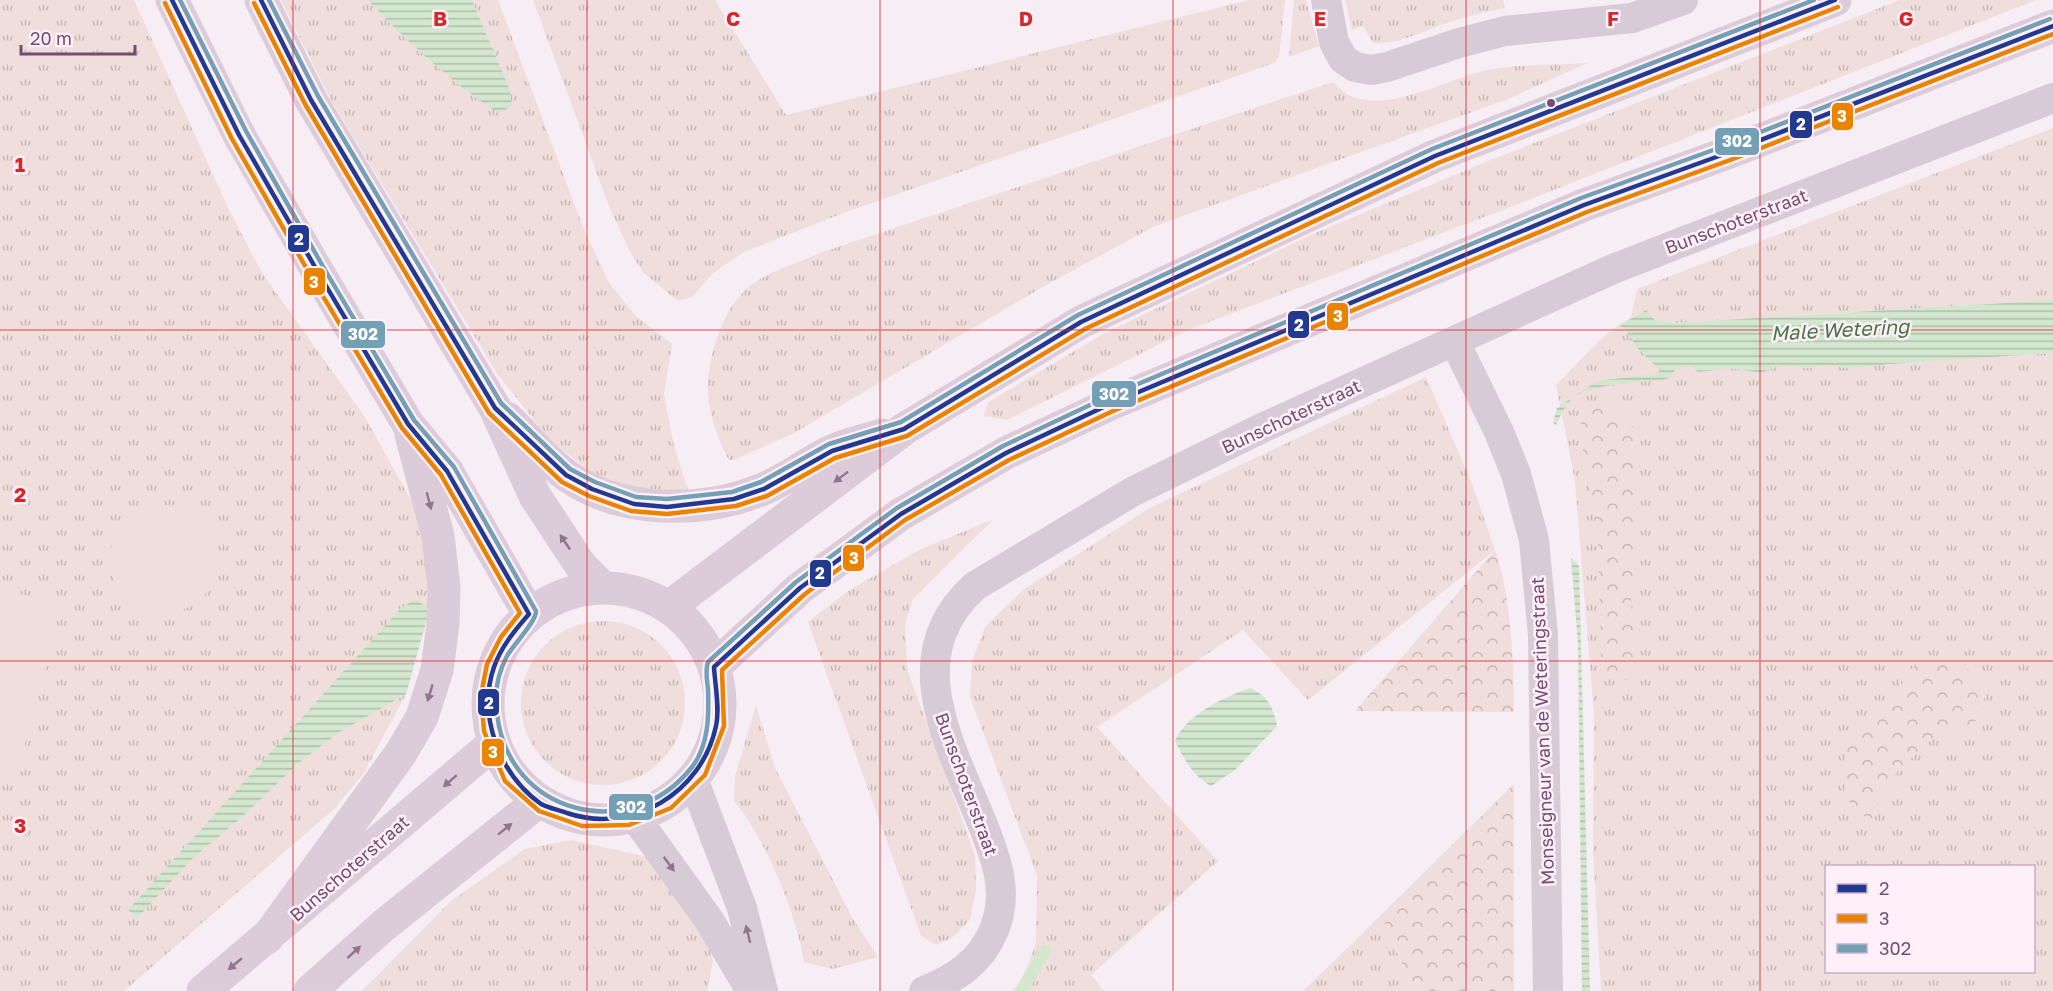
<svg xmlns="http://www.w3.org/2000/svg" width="2053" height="991" viewBox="0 0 2053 991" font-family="'Golos Text',sans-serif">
<defs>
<pattern id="grass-tufts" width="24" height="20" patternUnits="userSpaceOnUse" patternTransform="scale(1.5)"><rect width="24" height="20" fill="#efdedc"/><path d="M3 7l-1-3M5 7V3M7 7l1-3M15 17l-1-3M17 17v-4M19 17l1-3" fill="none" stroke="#c6b6b7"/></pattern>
<pattern id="forest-crowns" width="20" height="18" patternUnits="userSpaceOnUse" patternTransform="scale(1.5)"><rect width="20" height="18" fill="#efdedc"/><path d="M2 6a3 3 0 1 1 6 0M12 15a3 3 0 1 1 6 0" fill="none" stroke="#c6b6b7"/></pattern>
<pattern id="water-rules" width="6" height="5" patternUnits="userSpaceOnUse" patternTransform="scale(1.5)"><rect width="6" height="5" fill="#d3e6ce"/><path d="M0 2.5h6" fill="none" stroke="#b0bdac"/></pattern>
</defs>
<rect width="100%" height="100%" fill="#f7edf4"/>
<path fill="url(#grass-tufts)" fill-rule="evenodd" d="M 0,0 L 134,0 L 227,206 L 262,273 L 365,417 L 418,513 L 430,553 L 427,608 L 192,859 L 241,818 L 301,761 L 340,732 L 406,694 L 363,774 L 334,809 L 124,991 L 0,991 Z
M 281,0 L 368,0 C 408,43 450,81 498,113 L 510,90 L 472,0 L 498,0 L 583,227 L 609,283 L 635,315 L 672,344 L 664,394 L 673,442 L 690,497 L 601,480 L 550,440 L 498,375 L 331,100 Z
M 533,0 L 715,0 L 786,115 L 1249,0 L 1285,0 L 1279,57 L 1274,63 L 846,212 L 744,252 L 713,273 L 692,297 L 678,301 L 644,273 L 631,254 L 609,206 Z
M 1294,0 L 1306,0 L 1319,46 L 1289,57 Z
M 1345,0 L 1503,0 L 1505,8 C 1486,12 1468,16 1450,22 C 1424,30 1400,45 1373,43 L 1363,26 L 1352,30 Z
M 1900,0 L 2036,0 L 1508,208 L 1188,330 L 1007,420 L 984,416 L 988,402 L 1105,333 L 1313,234 L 1488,161 Z
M 1587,63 L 1508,99 L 1153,227 L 1048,284 L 794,433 L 734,460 L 729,460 C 717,438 706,406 708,381 C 711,346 726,300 757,281 C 776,269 800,262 820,253 L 1333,82 C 1338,86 1344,94 1351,96 C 1392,114 1452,75 1494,69 C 1524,64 1556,65 1587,63 Z
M 2053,128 L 2053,300 L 1675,323 L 1655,320 L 1646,310 L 1631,317 L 1637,289 Z
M 1619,325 L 1625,329 L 1649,358 L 1691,366 L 1699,372 L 1731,368 L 1761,373 L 1778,366 L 1809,368 L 1825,365 L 1853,369 L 1889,364 L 2053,353 L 2053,991 L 1601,991 L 1593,851 L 1594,714 L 1575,481 L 1556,385 L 1603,337 ZM 1826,866 L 2034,866 L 2034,972 L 1826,972 Z
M 1426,377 L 1473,486 L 1495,550 L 1308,700 L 1243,630 L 1097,727 L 1218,861 L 1091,975 L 1104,991 L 1012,991 L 1020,984 L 1036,944 L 1037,875 L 970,697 L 972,661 L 985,627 L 1024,589 L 1148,509 Z
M 994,519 L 913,599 L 905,624 L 907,669 L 975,855 L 976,890 L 970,920 L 952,938 L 936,945 L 921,936 L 808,622 L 848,591 L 919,550 Z
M521 703a82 82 0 1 1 164 0a82 82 0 1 1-164 0Z
M 756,705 L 775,768 L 853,919 L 878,957 L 833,969 L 804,962 C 797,914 765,838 734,801 L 735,776 Z
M 571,840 L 652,858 L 701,922 L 713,961 L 707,991 L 362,991 L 451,901 L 525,849 Z
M 1381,915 L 1414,991 L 1303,991 Z"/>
<path fill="url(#forest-crowns)" d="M 1597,403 C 1614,405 1624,412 1632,427 L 1638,509 L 1631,599 L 1636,666 L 1632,678 L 1619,681 L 1607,673 L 1601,660 L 1598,531 L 1583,452 L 1581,424 L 1586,411 Z
M 1495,550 C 1511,595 1514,664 1514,712 L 1355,711 Z
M 1940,656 L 1966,668 L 1975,675 L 1984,692 L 1984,707 L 1972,726 L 1933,738 L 1893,776 L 1879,797 L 1876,816 L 1869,819 C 1863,815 1856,810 1851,804 C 1839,789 1844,744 1856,730 C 1865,720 1878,713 1887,702 C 1903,681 1910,659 1940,656 Z
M 1514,784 L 1514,991 L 1414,991 L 1381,915 Z"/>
<path fill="#efdedc" d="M110 559a54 54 0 1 1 108 0a54 54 0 1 1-108 0Z
M 0,589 L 61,604 L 19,767 L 0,762 Z"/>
<path fill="url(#water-rules)" d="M 368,0 L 472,0 L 510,90 L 512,106 L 498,113 C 450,81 408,43 368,0 Z
M 2053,300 L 2053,353 L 1889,364 L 1853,369 L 1825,365 L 1809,368 L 1778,366 L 1761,373 L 1731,368 L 1699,372 L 1690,366 L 1675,370 L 1669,378 L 1662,380 C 1638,383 1593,383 1574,397 C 1565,404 1561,415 1556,425 L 1553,423 L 1557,408 L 1597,381 L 1657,374 L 1660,370 L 1639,350 L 1625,329 L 1619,325 L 1646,310 L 1655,320 L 1675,323 Z
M 1571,558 L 1579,566 L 1590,991 L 1582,991 L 1578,644 Z
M 416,599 L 427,608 L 427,619 L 406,694 L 340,732 L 301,761 L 241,818 L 192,859 L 137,918 L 128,910 L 401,608 Z
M 1250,688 C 1268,696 1273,707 1277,726 L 1235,770 L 1211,786 C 1193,776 1184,759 1175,741 C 1187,714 1223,698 1250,688 Z"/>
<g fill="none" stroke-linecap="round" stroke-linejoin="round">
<path stroke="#d3e6ce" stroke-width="12" d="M 1021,991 L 1045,951"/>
<path stroke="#d7cbd6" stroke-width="30" d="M 1326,0 L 1334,42 L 1343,59 L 1355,67 L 1371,70 L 1387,67 L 1459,43 L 1505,31 L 1632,18 L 1683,0
M 1455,342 L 1499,432 L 1516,474 L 1534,540 L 1543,635 L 1548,991
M 693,779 L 742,908 L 763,991
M 635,817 L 709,920 L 751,991
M 924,991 C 955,979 981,962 994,930 C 1009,893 997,861 983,825 C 951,746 897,656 975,586 L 1132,492 L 1262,428 L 1613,269 L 2053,98"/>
<path stroke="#dcccd9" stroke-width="33" d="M 172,0 L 239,135 L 319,274 L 408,424 L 447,471 L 529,614
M 261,0 L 311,100 L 495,408 L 535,496 L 581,566 L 602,587
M 507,418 C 526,436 544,459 566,475 C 620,514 703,514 763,489 C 786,480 807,463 830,452 C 846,444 866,440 882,435
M488 704a116 116 0 1 1 232 0a116 116 0 1 1-232 0Z
M 669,607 L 904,429 L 1081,322 L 1435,156 L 1835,0
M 714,667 L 800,588 L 901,514 L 1006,453 L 1110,404 L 1584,205 L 1730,152 L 2053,26
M 267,938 L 401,753 L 422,717 L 437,670 L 443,624 L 444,587 L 438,536 L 411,435
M 203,991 L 494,743
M 310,991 L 383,926 L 539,801"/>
<g stroke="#feeff9" stroke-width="9">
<path id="bus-1" d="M 172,0 L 239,135 L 319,274 L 408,424 L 447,471 L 529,614 C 515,630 501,647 494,667 C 477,716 500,775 541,804 C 548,808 559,810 567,813 C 632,835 702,793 716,726 C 720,709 715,685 714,667 L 800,588 L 901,514 L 1006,453 L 1110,404 L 1584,205 L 1730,152 L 2053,26
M 261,0 L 311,100 L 495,408 L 566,475 L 592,489 L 634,504 L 667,507 L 734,499 L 764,489 L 832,451 L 904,429 L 1081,322 L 1435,156 L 1835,0"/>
</g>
<g stroke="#feeff9" stroke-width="9">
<path id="bus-2" d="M 165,3 L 232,139 L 312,278 L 402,428 L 441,475 L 520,613 L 501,637 L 487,664 L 481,695 L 484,731 L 505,781 L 539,811 L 582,826 L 629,825 L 671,808 L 705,775 L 724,726 L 722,670 L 805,594 L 905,520 L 1009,460 L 1113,411 L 1587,212 L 1733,159 L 2053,34
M 254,3 L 305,104 L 489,413 L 562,482 L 589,496 L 631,511 L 667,514 L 736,506 L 767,496 L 835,458 L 907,436 L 1085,329 L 1438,163 L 1838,7"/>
</g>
<g stroke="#feeff9" stroke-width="9">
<path id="bus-3" d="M 180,0 L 246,131 L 325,270 L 414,420 L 454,467 L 536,611 C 537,621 513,645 507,656 C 498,673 494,693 497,713 C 507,814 630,846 692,767 C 709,745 709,715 708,689 C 707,680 705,670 708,662 L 796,582 L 897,508 L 1003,446 L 1107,397 L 1581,198 L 1727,145 L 2050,19
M 269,0 L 318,96 L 501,403 L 570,469 L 595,482 L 636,497 L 667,499 L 732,492 L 761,482 L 829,444 L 901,422 L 1078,315 L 1432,149 L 1814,0"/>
</g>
<use href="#bus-1" stroke="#213a8f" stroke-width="4.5"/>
<use href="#bus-2" stroke="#e98300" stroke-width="4.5"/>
<use href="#bus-3" stroke="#74a0b6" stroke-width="4.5"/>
</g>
<defs><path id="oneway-solid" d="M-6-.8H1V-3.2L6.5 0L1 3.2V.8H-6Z" transform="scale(1.5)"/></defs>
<g fill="#937490">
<use href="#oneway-solid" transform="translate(841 477) rotate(143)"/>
<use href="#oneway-solid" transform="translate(429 501) rotate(75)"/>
<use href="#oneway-solid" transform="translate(565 542) rotate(-124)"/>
<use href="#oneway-solid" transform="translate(430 693) rotate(107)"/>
<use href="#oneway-solid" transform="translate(450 781) rotate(139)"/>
<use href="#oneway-solid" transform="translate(505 829) rotate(-39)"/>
<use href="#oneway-solid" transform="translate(354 952) rotate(-42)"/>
<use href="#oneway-solid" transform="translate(235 964) rotate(140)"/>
</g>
<g fill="#92748f">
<use href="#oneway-solid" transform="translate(669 864) rotate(54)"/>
<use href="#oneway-solid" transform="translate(748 934) rotate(-104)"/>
</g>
<path fill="none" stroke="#d62828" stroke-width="1.5" stroke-opacity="0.55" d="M 293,0 L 293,991M 587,0 L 587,991M 880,0 L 880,991M 1173,0 L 1173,991M 1466,0 L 1466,991M 1760,0 L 1760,991M 0,330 L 2053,330M 0,661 L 2053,661"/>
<circle fill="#744e71" stroke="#feeff9" stroke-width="2" cx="1551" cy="103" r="5"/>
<g text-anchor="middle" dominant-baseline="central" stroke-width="5" stroke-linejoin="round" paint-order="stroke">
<g font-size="18" fill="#744e71" stroke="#feeff9">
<text transform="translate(1736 221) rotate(-21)">Bunschoterstraat</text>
<text transform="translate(1291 416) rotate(-25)">Bunschoterstraat</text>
<text transform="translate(1542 731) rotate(-92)">Monseigneur van de Weteringstraat</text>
<text transform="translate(967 784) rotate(70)">Bunschoterstraat</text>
<text transform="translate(349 868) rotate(-41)">Bunschoterstraat</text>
</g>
<g font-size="20" font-style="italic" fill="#487842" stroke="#feeff9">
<text transform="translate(1840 329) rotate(-3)">Male Wetering</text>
</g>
</g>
<g font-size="20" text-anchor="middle" font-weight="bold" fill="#d62828" stroke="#feeff9" stroke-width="5" stroke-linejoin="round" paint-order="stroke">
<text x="440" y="26">B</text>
<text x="733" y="26">C</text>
<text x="1026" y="26">D</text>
<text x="1320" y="26">E</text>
<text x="1613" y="26">F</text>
<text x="1906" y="26">G</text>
<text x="20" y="172">1</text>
<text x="20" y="502">2</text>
<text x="20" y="833">3</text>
</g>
<g stroke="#feeff9" stroke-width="2">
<rect x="1831" y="102" width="23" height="29" rx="6" fill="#e98300"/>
<rect x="1789" y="110" width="24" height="29" rx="6" fill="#213a8f"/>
<rect x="1714" y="127" width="46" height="29" rx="6" fill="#74a0b6"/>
<rect x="287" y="224" width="23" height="29" rx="6" fill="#213a8f"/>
<rect x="303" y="267" width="23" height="29" rx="6" fill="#e98300"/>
<rect x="1326" y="302" width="23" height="29" rx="6" fill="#e98300"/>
<rect x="1287" y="310" width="23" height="29" rx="6" fill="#213a8f"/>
<rect x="340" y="320" width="46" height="29" rx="6" fill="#74a0b6"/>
<rect x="1091" y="380" width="46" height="28" rx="6" fill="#74a0b6"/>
<rect x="842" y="544" width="23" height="28" rx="6" fill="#e98300"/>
<rect x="809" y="559" width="23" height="29" rx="6" fill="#213a8f"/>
<rect x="477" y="688" width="23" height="29" rx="6" fill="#213a8f"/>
<rect x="481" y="738" width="24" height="29" rx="6" fill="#e98300"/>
<rect x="608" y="793" width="46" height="28" rx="6" fill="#74a0b6"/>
</g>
<g font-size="16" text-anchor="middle" font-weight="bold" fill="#fff">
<text x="1842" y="122">3</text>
<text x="1801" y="130">2</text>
<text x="1737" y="147">302</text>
<text x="299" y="245">2</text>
<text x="314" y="288">3</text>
<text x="1338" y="322">3</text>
<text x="1299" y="331">2</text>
<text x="363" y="340">302</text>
<text x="1114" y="400">302</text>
<text x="854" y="564">3</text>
<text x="820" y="579">2</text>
<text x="489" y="709">2</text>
<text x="493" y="758">3</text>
<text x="631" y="813">302</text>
</g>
<rect x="1825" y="865" width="210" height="108" fill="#feeff9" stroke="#c7afc3" stroke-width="1.5"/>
<rect x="1837" y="884" width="30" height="9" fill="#213a8f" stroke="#c7afc3" stroke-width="1.5"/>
<text x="1879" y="895" font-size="18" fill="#744e71">2</text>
<rect x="1837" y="914" width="30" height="9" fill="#e98300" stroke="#c7afc3" stroke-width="1.5"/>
<text x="1879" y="925" font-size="18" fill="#744e71">3</text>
<rect x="1837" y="944" width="30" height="9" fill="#74a0b6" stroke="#c7afc3" stroke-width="1.5"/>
<text x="1879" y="955" font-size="18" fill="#744e71">302</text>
<path d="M21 45v9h114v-9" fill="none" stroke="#744e71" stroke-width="3"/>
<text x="30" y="45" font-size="18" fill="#744e71" stroke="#feeff9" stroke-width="4.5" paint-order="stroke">20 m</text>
</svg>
